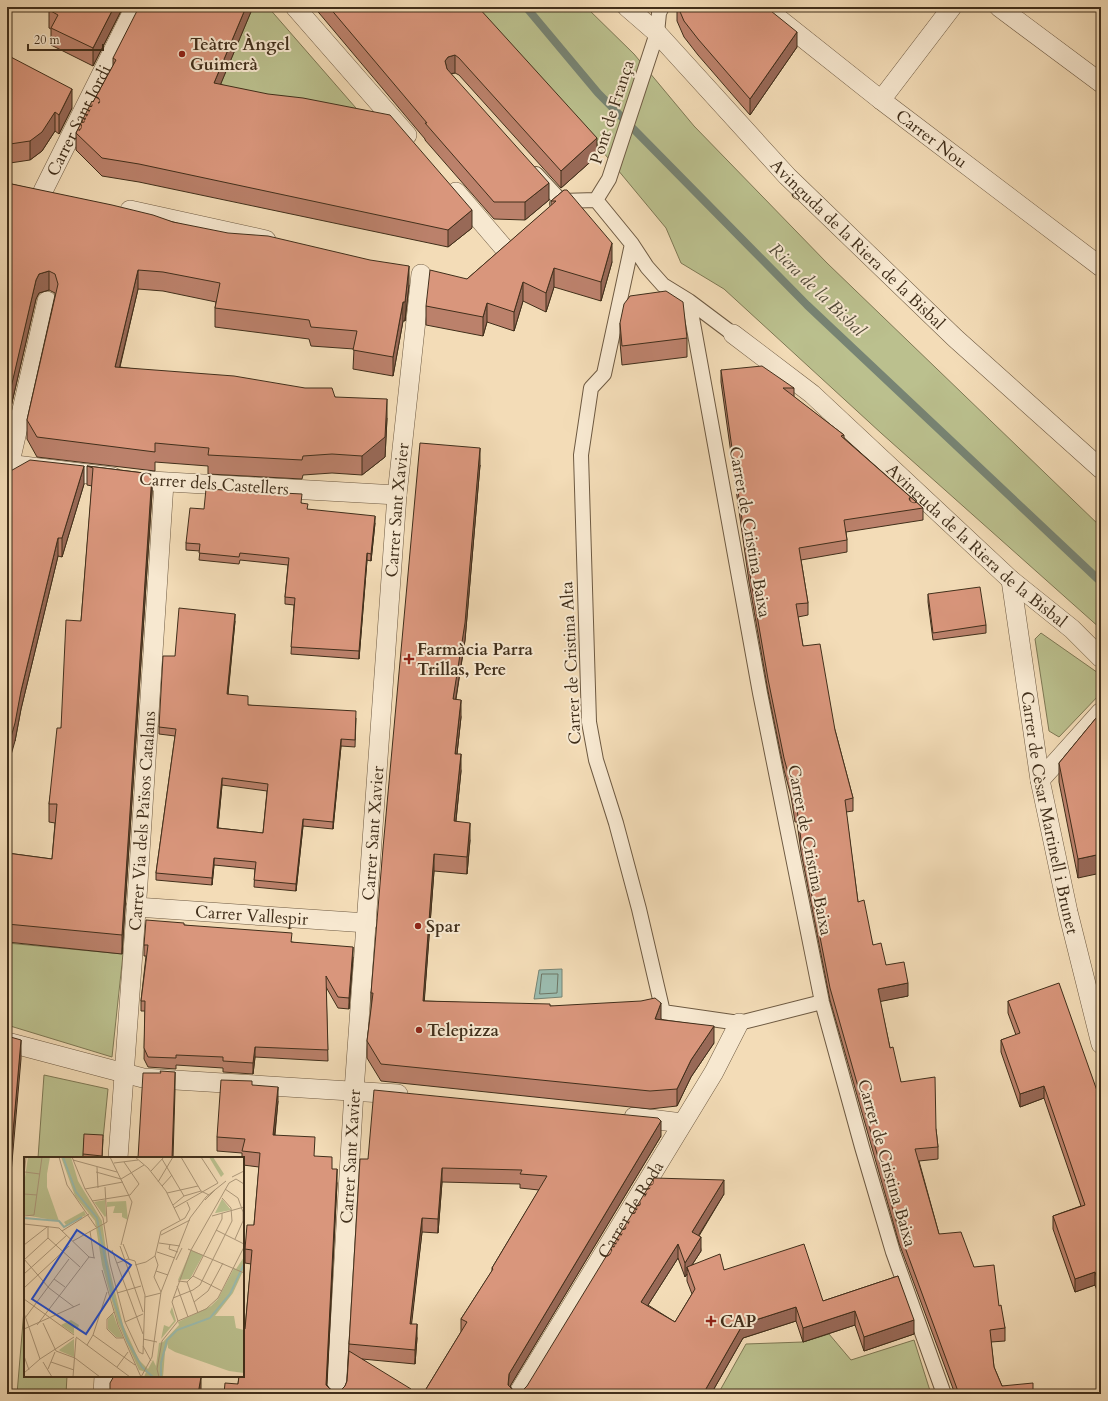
<svg xmlns="http://www.w3.org/2000/svg" width="1108" height="1401" viewBox="0 0 1108 1401" font-family="Cardo,serif">
<rect width="100%" height="100%" fill="#f3dcb7"/>
<filter id="stains"><feTurbulence type="fractalNoise" baseFrequency=".005" numOctaves="4"/><feColorMatrix values="0 0 0 0 .2 0 0 0 0 .09 0 0 0 0 .02 0 0 0 .5 -.17"/></filter>
<radialGradient id="worn" r=".72"><stop offset=".6" stop-color="#630" stop-opacity="0"/><stop offset="1" stop-color="#630" stop-opacity=".3"/></radialGradient>
<path fill="#bbc08e" stroke="#7e7854" d="M 253,7 L 268,7 L 369,123 L 214,100 Z
M 477,7 L 586,7 L 634,54 L 694,126 L 827,263 L 1101,527 L 1101,629 L 881,433 L 724,289 L 681,263 L 666,228 L 598,146 Z
M 1041,633 L 1101,675 L 1101,693 L 1059,737 L 1049,731 L 1035,639 Z
M 7,943 L 123,954 L 112,1057 L 7,1025 Z
M 44,1075 L 108,1089 L 103,1139 L 84,1138 L 83,1158 L 85,1158 L 38,1158 Z
M 25,1298 L 25,1376 L 67,1376 L 66,1394 L 17,1394 Z
M 829,1334 L 851,1360 L 914,1340 L 931,1394 L 718,1394 L 746,1344 L 803,1342 Z"/>
<path fill="#9bbcaf" stroke="#778474" d="M 562,969 L 562,997 L 534,999 L 539,970 Z"/>
<g fill="none" stroke-linecap="round" stroke-linejoin="round">
<path stroke="#6e7665" stroke-width="1" d="M 542,974 L 558,974 L 557,993 L 540,994 Z"/>
<path stroke="#778474" stroke-width="8" d="M 526,7 L 598,93 L 807,305 L 1101,582"/>
<g stroke="#6e5a42" stroke-width="16">
<path id="pedestrian" d="M 536,174 L 561,201
M 596,200 L 609,179 L 657,33 L 659,13 L 662,7
M 596,200 L 632,244 L 647,267 L 663,285 L 689,301 L 733,334
M 557,204 L 561,201 L 596,200
M 632,244 L 604,374 L 591,388 L 581,455 L 589,722 L 596,760 L 616,823 L 639,909 L 663,1012 L 739,1023 L 822,1002
M 689,301 L 760,693 L 822,1002 L 862,1147 L 893,1252 L 944,1394"/>
</g>
<g stroke="#6e5a42" stroke-width="20">
<g id="minor">
<path d="M 295,7 L 407,135"/>
<path id="s1" d="M 627,7 L 657,33 L 787,176 L 955,338 L 1101,469"/>
<path id="s2" d="M 764,7 L 881,100 L 1101,267"/>
<path d="M 999,7 L 1101,83"/>
<path d="M 881,100 L 952,7"/>
<path id="s3" d="M 43,191 L 135,7"/>
<path d="M 456,192 L 504,248"/>
<path d="M 130,210 L 266,240"/>
<path id="s4" d="M 733,334 L 812,394 L 1011,580 L 1072,629 L 1101,658"/>
<path d="M 7,464 L 113,477"/>
<path d="M 7,475 L 47,301"/>
<path d="M 151,481 L 397,495"/>
<path id="s5" d="M 1011,580 L 1040,780 L 1068,912 L 1101,1044"/>
<path d="M 1040,780 L 1101,712"/>
<path id="s6" d="M 136,907 L 367,923"/>
<path d="M 7,1042 L 143,1078 L 398,1094"/>
<path d="M 634,1117 L 682,1123"/>
<path id="s7" d="M 118,1158 L 138,883 L 164,483"/>
<path d="M 103,1394 L 104,1376"/>
<path id="s8" d="M 336,1394 L 354,1091 L 397,495 L 421,274"/>
<path id="s9" d="M 518,1394 L 714,1072 L 739,1023"/>
</g>
</g>
<use href="#pedestrian" stroke="#f7e8d0" stroke-width="14"/>
<use href="#minor" stroke="#f7e8d0" stroke-width="19"/>
</g>
<path fill="#bb816b" stroke="#412f1b" fill-rule="evenodd" d="M 51,7 L 123,7 L 93,66 L 51,45 L 51,29 L 49,28 L 49,10 Z
M 314,7 L 478,7 L 597,156 L 561,188 L 459,75 L 455,73 L 451,74 L 549,200 L 525,220 L 494,219 L 425,140 L 425,139 Z
M 677,7 L 766,7 L 797,47 L 750,115 L 698,55 L 684,37 L 677,21 Z
M 7,55 L 72,108 L 59,134 L 55,131 L 42,151 L 30,160 L 10,163 L 7,162 Z
M 113,58 L 221,84 L 472,228 L 448,247 L 139,182 L 102,176 L 76,150 L 76,133 L 113,66 Z
M 7,183 L 173,222 L 409,285 L 405,321 L 403,321 L 393,376 L 353,369 L 354,349 L 311,346 L 309,339 L 215,327 L 215,308 L 216,302 L 163,291 L 138,289 L 120,367 L 335,397 L 387,418 L 385,457 L 362,475 L 332,473 L 303,475 L 302,479 L 208,474 L 208,466 L 155,462 L 155,471 L 37,457 L 27,439 L 27,420 L 55,295 L 55,293 L 49,290 L 39,293 L 36,299 L 10,411 Z
M 564,190 L 612,262 L 601,301 L 554,287 L 546,312 L 523,301 L 514,331 L 487,322 L 483,336 L 426,325 L 426,306 L 467,279 L 551,206 L 551,201 Z
M 620,323 L 687,338 L 687,357 L 622,365 L 620,342 Z
M 721,370 L 794,388 L 794,397 L 844,435 L 844,438 L 923,508 L 923,520 L 846,532 L 847,540 L 847,552 L 801,560 L 808,603 L 808,615 L 798,617 L 803,646 L 835,730 L 853,798 L 853,811 L 846,812 L 858,902 L 873,945 L 886,965 L 908,996 L 880,1001 L 890,1048 L 901,1082 L 936,1129 L 938,1147 L 938,1159 L 919,1161 L 939,1234 L 974,1267 L 999,1306 L 1005,1328 L 1005,1341 L 991,1342 L 994,1367 L 1002,1386 L 1033,1394 L 955,1394 L 899,1243 L 830,1000 L 801,852 L 797,822 L 795,822 L 791,796 L 784,770 L 768,691 L 749,582 L 721,382 Z
M 480,465 L 465,640 L 456,699 L 461,717 L 457,754 L 461,771 L 456,821 L 470,840 L 467,874 L 434,871 L 424,1001 L 550,1006 L 661,1019 L 714,1043 L 691,1077 L 677,1106 L 650,1109 L 381,1081 L 367,1058 L 367,1041 L 371,1010 L 371,993 Z
M 87,466 L 152,474 L 152,493 L 122,954 L 7,942 L 7,853 L 52,859 L 55,823 L 49,822 L 49,804 L 61,728 L 81,621 L 92,486 L 87,485 Z
M 7,473 L 84,484 L 62,557 L 58,556 L 21,709 L 15,741 Z
M 302,503 L 308,510 L 375,523 L 371,561 L 367,560 L 359,659 L 291,654 L 294,605 L 285,604 L 285,597 L 288,565 L 240,560 L 239,564 L 199,560 L 200,551 L 186,550 L 186,543 L 204,509 Z
M 928,594 L 986,625 L 986,633 L 933,640 L 928,602 Z
M 235,621 L 228,695 L 248,705 L 356,718 L 355,747 L 341,746 L 333,829 L 303,826 L 296,891 L 254,887 L 255,869 L 214,865 L 212,885 L 156,880 L 156,873 L 175,736 L 159,734 L 159,727 L 175,656 ZM 222,785 L 267,791 L 263,833 L 218,828 Z
M 1101,712 L 1078,878 L 1059,782 L 1059,763 Z
M 184,925 L 292,942 L 353,957 L 349,1009 L 338,1008 L 326,987 L 328,1061 L 255,1057 L 253,1074 L 223,1072 L 223,1068 L 176,1065 L 176,1069 L 148,1067 L 144,1059 L 145,1011 L 141,1011 L 141,1001 L 146,956 L 144,956 L 144,945 Z
M 1008,1001 L 1101,1102 L 1101,1302 L 1095,1285 L 1075,1292 L 1053,1229 L 1053,1216 L 1081,1206 L 1044,1098 L 1020,1107 L 1001,1052 L 1001,1040 L 1016,1035 L 1008,1013 Z
M 252,1085 L 278,1101 L 275,1135 L 314,1156 L 332,1169 L 337,1183 L 327,1385 L 330,1389 L 335,1391 L 341,1390 L 345,1386 L 347,1381 L 349,1344 L 368,1159 L 661,1136 L 510,1386 L 513,1390 L 523,1390 L 724,1194 L 699,1236 L 701,1251 L 692,1265 L 724,1270 L 823,1301 L 898,1276 L 914,1334 L 864,1351 L 855,1325 L 803,1342 L 796,1321 L 743,1338 L 711,1394 L 423,1394 L 461,1332 L 461,1319 L 492,1271 L 492,1268 L 539,1190 L 520,1188 L 520,1184 L 442,1182 L 438,1233 L 422,1232 L 411,1324 L 417,1338 L 415,1364 L 362,1359 L 411,1394 L 224,1394 L 238,1384 L 245,1329 L 251,1264 L 245,1263 L 245,1249 L 254,1225 L 259,1167 L 243,1165 L 243,1158 L 242,1158 L 242,1153 L 217,1151 L 217,1137 ZM 678,1258 L 685,1277 L 687,1274 L 687,1281 L 692,1294 L 675,1322 L 648,1305 Z
M 103,1139 L 102,1158 L 83,1158 L 83,1154 Z"/>
<path fill="#986957" stroke="#412f1b" d="M 114,7 L 123,7 L 93,66 L 93,48 Z
M 246,7 L 253,7 L 214,100 L 214,83 Z
M 797,32 L 797,47 L 750,115 L 750,99 Z
M 455,55 L 455,73 L 448,74 L 445,61 L 448,57 Z
M 72,89 L 72,108 L 59,134 L 59,115 Z
M 55,112 L 55,131 L 42,151 L 30,160 L 30,141 Z
M 597,138 L 597,156 L 561,188 L 561,171 Z
M 549,183 L 549,200 L 525,220 L 525,202 Z
M 472,210 L 472,228 L 448,247 L 448,230 Z
M 612,243 L 612,262 L 601,301 L 601,282 Z
M 409,266 L 409,285 L 405,321 L 405,302 Z
M 554,268 L 554,287 L 546,312 L 546,293 Z
M 138,270 L 138,289 L 115,386 L 115,367 Z
M 49,271 L 49,290 L 39,293 L 36,299 L 10,411 L 7,421 L 7,402 L 36,280 L 39,274 Z
M 523,282 L 523,301 L 514,331 L 514,312 Z
M 403,302 L 403,321 L 393,376 L 393,357 Z
M 487,303 L 487,322 L 483,336 L 483,317 Z
M 387,399 L 387,418 L 385,457 L 362,475 L 362,456 Z
M 480,448 L 480,465 L 465,640 L 453,716 L 453,699 Z
M 84,466 L 84,484 L 62,557 L 62,538 Z
M 152,474 L 152,493 L 122,954 L 122,935 Z
M 375,516 L 375,523 L 371,561 L 371,554 Z
M 58,538 L 58,556 L 21,709 L 15,741 L 7,769 L 7,751 L 21,691 Z
M 367,553 L 367,560 L 359,659 L 359,651 Z
M 235,614 L 235,621 L 227,702 L 227,694 Z
M 461,700 L 461,717 L 455,771 L 455,754 Z
M 341,739 L 341,746 L 333,829 L 333,822 Z
M 461,754 L 461,771 L 454,838 L 454,821 Z
M 222,778 L 222,785 L 217,835 L 217,828 Z
M 303,819 L 303,826 L 296,891 L 296,884 Z
M 470,823 L 470,840 L 467,874 L 467,857 Z
M 434,854 L 434,871 L 423,1018 L 423,1001 Z
M 1101,854 L 1101,873 L 1078,878 L 1078,859 Z
M 214,858 L 214,865 L 212,885 L 212,878 Z
M 353,947 L 353,957 L 349,1009 L 349,998 Z
M 908,983 L 908,996 L 878,1002 L 878,989 Z
M 661,1003 L 661,1020 L 655,1019 Z
M 714,1026 L 714,1043 L 691,1077 L 677,1106 L 677,1089 L 691,1060 Z
M 21,1040 L 21,1059 L 7,1219 L 7,1201 Z
M 255,1047 L 255,1057 L 253,1074 L 253,1063 Z
M 175,1072 L 175,1091 L 173,1158 L 172,1158 Z
M 1044,1086 L 1044,1098 L 1020,1107 L 1020,1094 Z
M 278,1087 L 278,1101 L 273,1149 L 273,1135 Z
M 661,1121 L 661,1136 L 509,1388 L 508,1394 L 509,1374 Z
M 442,1168 L 442,1182 L 438,1233 L 438,1219 Z
M 337,1169 L 337,1183 L 326,1394 L 326,1385 Z
M 724,1180 L 724,1194 L 692,1246 L 692,1232 Z
M 422,1218 L 422,1232 L 410,1338 L 410,1324 Z
M 701,1237 L 701,1251 L 688,1271 L 687,1267 L 687,1274 L 685,1277 L 685,1263 Z
M 678,1244 L 678,1258 L 641,1316 L 641,1302 Z
M 1095,1272 L 1095,1285 L 1075,1292 L 1075,1279 Z
M 796,1307 L 796,1321 L 743,1338 L 711,1394 L 703,1394 L 743,1324 Z
M 855,1311 L 855,1325 L 803,1342 L 803,1328 Z
M 914,1320 L 914,1334 L 864,1351 L 864,1337 Z
M 417,1324 L 417,1338 L 415,1364 L 415,1350 Z
M 201,1377 L 201,1394 L 198,1394 Z"/>
<path fill="#d9967c" stroke="#412f1b" fill-rule="evenodd" d="M 51,7 L 114,7 L 93,48 L 51,28 L 58,15 L 49,10 Z
M 139,7 L 246,7 L 214,83 L 268,94 L 303,98 L 390,115 L 472,210 L 448,230 L 139,164 L 102,158 L 76,133 L 92,101 L 93,102 L 116,60 L 113,58 Z
M 329,7 L 478,7 L 597,138 L 561,171 L 459,58 L 455,55 L 448,57 L 445,61 L 447,69 L 549,183 L 525,202 L 494,202 L 425,123 L 427,123 Z
M 678,7 L 766,7 L 797,32 L 750,99 L 698,39 L 684,21 Z
M 7,55 L 72,89 L 59,115 L 55,112 L 42,132 L 30,141 L 10,144 L 7,143 Z
M 7,183 L 112,205 L 153,215 L 173,222 L 228,233 L 268,236 L 370,260 L 409,266 L 405,302 L 403,302 L 393,357 L 353,350 L 357,331 L 311,327 L 309,320 L 215,308 L 220,283 L 163,272 L 138,270 L 115,367 L 234,376 L 305,388 L 332,388 L 335,397 L 387,399 L 385,437 L 362,456 L 332,454 L 303,456 L 302,460 L 208,455 L 209,448 L 155,443 L 155,452 L 37,437 L 27,420 L 58,284 L 55,274 L 49,271 L 39,274 L 36,280 L 10,392 L 7,402 Z
M 564,190 L 567,190 L 612,243 L 601,282 L 554,268 L 546,293 L 523,282 L 514,312 L 487,303 L 483,317 L 426,306 L 430,270 L 467,279 L 556,201 L 551,201 Z
M 666,291 L 683,302 L 687,338 L 622,346 L 620,323 L 624,304 L 630,296 Z
M 762,366 L 794,388 L 783,388 L 844,435 L 841,436 L 923,508 L 844,520 L 847,540 L 799,548 L 808,603 L 796,604 L 803,646 L 820,644 L 835,730 L 853,798 L 845,800 L 858,902 L 864,900 L 873,945 L 881,943 L 886,965 L 904,962 L 908,983 L 878,989 L 890,1048 L 893,1047 L 901,1082 L 935,1077 L 936,1129 L 938,1147 L 915,1149 L 939,1234 L 961,1232 L 974,1267 L 994,1265 L 999,1306 L 1001,1305 L 1005,1328 L 990,1330 L 994,1367 L 1002,1386 L 1033,1383 L 1033,1394 L 959,1394 L 899,1231 L 830,988 L 801,840 L 797,809 L 795,810 L 791,784 L 784,758 L 768,679 L 749,569 L 721,370 Z
M 420,443 L 480,448 L 465,623 L 453,699 L 461,700 L 455,754 L 461,754 L 454,821 L 470,823 L 467,857 L 434,854 L 423,1001 L 550,1004 L 550,1006 L 641,1001 L 655,998 L 661,1003 L 655,1019 L 714,1026 L 691,1060 L 677,1089 L 650,1091 L 381,1064 L 367,1041 L 373,993 L 371,993 L 383,848 Z
M 30,460 L 84,466 L 62,538 L 58,538 L 21,691 L 15,723 L 7,751 L 7,473 Z
M 87,466 L 152,474 L 122,935 L 7,924 L 7,853 L 52,859 L 57,804 L 49,804 L 57,728 L 61,728 L 66,620 L 81,621 L 93,468 Z
M 206,489 L 302,494 L 301,503 L 308,504 L 307,509 L 375,516 L 371,554 L 367,553 L 359,651 L 291,647 L 295,598 L 285,597 L 289,558 L 240,553 L 239,557 L 199,553 L 200,544 L 186,543 L 190,508 L 204,509 Z
M 980,587 L 986,625 L 933,633 L 928,594 Z
M 179,608 L 235,614 L 227,694 L 248,696 L 248,705 L 356,711 L 355,740 L 341,739 L 333,822 L 303,819 L 296,884 L 254,880 L 256,862 L 214,858 L 212,878 L 156,873 L 176,729 L 159,727 L 163,656 L 175,656 ZM 222,778 L 268,784 L 263,833 L 217,828 Z
M 1101,712 L 1101,854 L 1078,859 L 1059,763 Z
M 146,920 L 184,923 L 184,925 L 292,933 L 291,942 L 353,947 L 349,998 L 338,997 L 326,976 L 328,1050 L 255,1047 L 253,1063 L 223,1061 L 223,1057 L 176,1055 L 176,1058 L 148,1057 L 144,1048 L 145,1001 L 141,1001 L 148,945 L 144,945 Z
M 1059,983 L 1101,1102 L 1101,1290 L 1095,1272 L 1075,1279 L 1053,1216 L 1085,1205 L 1044,1086 L 1020,1094 L 1001,1040 L 1020,1033 L 1008,1001 Z
M 7,1036 L 21,1040 L 7,1201 Z
M 160,1071 L 175,1072 L 172,1158 L 138,1158 L 143,1073 L 161,1073 Z
M 221,1080 L 252,1081 L 252,1085 L 278,1087 L 273,1135 L 315,1137 L 314,1156 L 332,1157 L 332,1169 L 337,1169 L 326,1385 L 330,1389 L 335,1391 L 341,1390 L 345,1386 L 347,1381 L 349,1351 L 411,1389 L 410,1394 L 224,1394 L 225,1383 L 238,1384 L 239,1376 L 243,1376 L 243,1329 L 245,1329 L 252,1250 L 245,1249 L 247,1225 L 254,1225 L 260,1153 L 242,1151 L 245,1139 L 217,1137 Z
M 374,1090 L 658,1118 L 661,1121 L 509,1374 L 508,1385 L 513,1390 L 523,1390 L 527,1386 L 654,1178 L 724,1180 L 692,1232 L 701,1237 L 685,1263 L 678,1244 L 641,1302 L 675,1322 L 695,1289 L 687,1267 L 720,1254 L 724,1270 L 804,1244 L 823,1301 L 898,1276 L 914,1320 L 864,1337 L 855,1311 L 803,1328 L 796,1307 L 743,1324 L 703,1394 L 423,1394 L 467,1322 L 461,1319 L 493,1269 L 492,1268 L 547,1176 L 520,1174 L 522,1170 L 442,1168 L 438,1219 L 422,1218 L 410,1324 L 417,1324 L 415,1350 L 349,1344 L 360,1159 L 368,1159 Z
M 84,1134 L 103,1135 L 102,1156 L 83,1154 Z
M 114,1376 L 191,1376 L 201,1377 L 198,1394 L 110,1394 L 110,1383 Z"/>
<g fill="#8f2418" stroke="#f7e8d0" stroke-width="1.5">
<circle cx="182" cy="54" r="4"/>
<path d="M407 653h4v4h4v4h-4v4h-4v-4h-4v-4h4z"/>
<circle cx="418" cy="926" r="4"/>
<circle cx="419" cy="1030" r="4"/>
<path d="M709 1315h4v4h4v4h-4v4h-4v-4h-4v-4h4z"/>
</g>
<g text-anchor="middle" dominant-baseline="central" stroke-width="4" stroke-linejoin="round" paint-order="stroke">
<g font-size="17" font-weight="bold" fill="#412f1b" stroke="#f7e8d0" text-anchor="start">
<text x="190" y="44">Teàtre Àngel<tspan x="190" dy="20">Guimerà</tspan></text>
<text x="417" y="649">Farmàcia Parra<tspan x="417" dy="20">Trillas, Pere</tspan></text>
<text x="426" y="926">Spar</text>
<text x="427" y="1030">Telepizza</text>
<text x="720" y="1321">CAP</text>
</g>
<g font-size="17" fill="#412f1b" stroke="#f7e8d0">
<text transform="translate(612 112) rotate(-72)">Pont de França</text>
<text stroke="none"><textPath href="#s3" startOffset="79">Carrer Sant Jordi</textPath></text>
<text stroke="none"><textPath href="#s2" startOffset="213">Carrer Nou</textPath></text>
<text stroke="none"><textPath href="#s1" startOffset="331">Avinguda de la Riera de la Bisbal</textPath></text>
<text transform="translate(214 484) rotate(4)">Carrer dels Castellers</text>
<text stroke="none"><textPath href="#s8" startOffset="886">Carrer Sant Xavier</textPath></text>
<text transform="translate(750 532) rotate(80)">Carrer de Cristina Baixa</text>
<text stroke="none"><textPath href="#s4" startOffset="323">Avinguda de la Riera de la Bisbal</textPath></text>
<text transform="translate(571 663) rotate(-93)">Carrer de Cristina Alta</text>
<text stroke="none"><textPath href="#s5" startOffset="236">Carrer de Cèsar Martinell i Brunet</textPath></text>
<text stroke="none"><textPath href="#s7" startOffset="338">Carrer Via dels Països Catalans</textPath></text>
<text stroke="none"><textPath href="#s8" startOffset="562">Carrer Sant Xavier</textPath></text>
<text transform="translate(810 850) rotate(79)">Carrer de Cristina Baixa</text>
<text stroke="none"><textPath href="#s6" startOffset="116">Carrer Vallespir</textPath></text>
<text stroke="none"><textPath href="#s8" startOffset="238">Carrer Sant Xavier</textPath></text>
<text transform="translate(887 1163) rotate(74)">Carrer de Cristina Baixa</text>
<text stroke="none"><textPath href="#s9" startOffset="216">Carrer de Roda</textPath></text>
</g>
<g font-size="18" font-style="italic" fill="#534b39" stroke="#f7e8d0">
<text transform="translate(817 290) rotate(44)">Riera de la Bisbal</text>
</g>
</g>
<g transform="translate(24 1157)">
<rect width="220" height="220" fill="#f3dcb7"/>
<path d="M 4,0 L 26,0 L 23,17 L 23,30 L 35,64 L 0,58 L 0,27 ZM 37,0 L 47,0 L 54,24 L 78,64 L 83,101 L 99,168 L 115,203 L 124,212 L 129,203 L 132,209 L 135,186 L 139,185 L 155,168 L 154,165 L 187,149 L 194,142 L 210,111 L 212,112 L 220,100 L 220,112 L 209,136 L 191,159 L 210,159 L 212,171 L 220,173 L 220,216 L 205,214 L 151,195 L 144,191 L 144,187 L 141,195 L 139,220 L 120,220 L 122,215 L 115,213 L 94,166 L 78,108 L 71,64 L 51,39 ZM 185,0 L 189,0 L 200,17 L 197,20 ZM 198,42 L 207,53 L 192,56 L 191,56 ZM 81,43 L 82,59 L 81,60 L 70,45 ZM 102,44 L 104,63 L 98,60 L 98,56 L 89,56 L 91,49 L 83,50 L 83,45 ZM 60,54 L 62,58 L 42,68 L 40,65 ZM 167,93 L 179,98 L 166,122 L 154,123 ZM 148,150 L 152,164 L 137,182 L 140,168 L 145,170 L 150,164 L 146,155 ZM 89,156 L 92,165 L 99,181 L 92,180 L 84,172 L 84,162 ZM 47,163 L 55,168 L 54,171 L 50,171 L 50,177 L 37,168 ZM 50,182 L 50,200 L 36,194 L 35,193 Z" fill="#bbc08e"/>
<path fill="none" stroke="#9bbcaf" stroke-width="2" d="M 39,0 L 52,35 L 73,61 L 89,141 L 103,183 L 118,210 L 129,220M 0,61 L 35,64 L 40,70 L 58,60M 137,220 L 137,206 L 143,183 L 153,173 L 186,161 L 206,137 L 220,107"/>
<path fill="none" stroke="#ac9779" stroke-width="1" d="M 35,0 L 43,28 L 72,70M 48,0 L 61,32 L 79,61 L 86,107 L 101,165 L 115,195 L 119,197M 86,0 L 108,45 L 97,88M 111,0 L 124,11 L 142,34 L 156,63M 157,0 L 177,34 L 185,38M 138,2 L 160,39M 49,3 L 93,15M 100,5 L 115,27 L 106,38M 90,6 L 114,3M 73,10 L 74,31M 127,14 L 140,0M 1,15 L 16,17M 72,15 L 97,22 L 120,8M 0,19 L 2,0M 208,20 L 220,14M 134,25 L 149,0M 138,29 L 148,18M 61,32 L 99,25M 201,32 L 214,41 L 219,55 L 219,64 L 211,82M 143,36 L 174,29M 0,37 L 13,38M 181,43 L 191,33M 68,44 L 106,38M 149,48 L 160,39 L 177,34M 150,51 L 194,26 L 177,0M 0,59 L 10,58 L 18,0M 188,59 L 220,50M 0,67 L 35,71 L 65,100 L 71,101M 24,69 L 24,81 L 56,110M 192,73 L 220,87M 38,74 L 65,57M 66,74 L 70,101M 137,78 L 166,63M 49,84 L 83,65 L 81,30M 135,86 L 156,89M 99,87 L 105,102M 146,87 L 145,92 L 154,95M 0,88 L 23,70M 96,89 L 119,155M 164,92 L 220,116M 88,93 L 119,177M 133,95 L 151,101M 0,102 L 25,131 L 50,150M 0,103 L 24,81M 152,103 L 158,91M 93,106 L 104,102 L 111,104 L 121,138 L 119,197M 111,108 L 122,105 L 131,99M 78,113 L 94,168 L 117,220M 132,114 L 144,118M 0,117 L 43,78M 169,119 L 198,134M 30,122 L 41,130M 154,124 L 163,125 L 169,119 L 198,62 L 198,56M 163,125 L 174,156M 153,129 L 164,160M 0,131 L 45,89M 137,135 L 166,61 L 182,40 L 202,24M 137,135 L 130,120 L 134,108 L 131,99 L 137,74 L 161,61 L 166,52 L 163,45M 93,136 L 117,129M 121,140 L 137,136M 149,141 L 169,133 L 176,128 L 208,64 L 207,51 L 198,41M 0,142 L 50,178M 170,145 L 184,134 L 199,106M 90,155 L 83,162 L 83,172 L 92,181 L 99,181M 0,156 L 16,202M 1,161 L 45,102M 154,164 L 148,145 L 167,93 L 205,26 L 212,22 L 220,27M 101,165 L 119,157M 19,166 L 32,194M 13,168 L 65,100M 0,172 L 56,147M 69,178 L 111,208M 52,180 L 106,220M 119,182 L 133,185M 63,188 L 69,178 L 83,135M 119,189 L 127,204M 32,194 L 51,201 L 76,220M 0,199 L 5,213M 16,202 L 50,180M 19,205 L 28,220M 27,205 L 50,213M 93,210 L 104,195M 24,212 L 31,195M 0,216 L 16,202M 49,220 L 52,181M 117,220 L 128,200 L 137,135M 135,220 L 133,212 L 138,184 L 154,164 L 182,152 L 194,141 L 220,90"/>
<path fill="#1d4ed8" fill-opacity="0.15" stroke="#1d4ed8" stroke-width="2" d="M 53,73 L 107,108 L 62,177 L 8,142 Z"/>
<rect width="220" height="220" fill="none" stroke="#412f1b" stroke-width="2"/>
</g>
<rect width="1108" height="1401" fill="none" stroke="#f3dcb7" stroke-width="24"/>
<rect x="8" y="8" width="1092" height="1385" fill="none" stroke="#412f1b" stroke-width="2"/>
<rect x="12" y="12" width="1084" height="1377" fill="none" stroke="#412f1b"/>
<path d="M28 44v6h75v-6" fill="none" stroke="#412f1b" stroke-width="2"/>
<text x="34" y="44" font-size="12" fill="#412f1b" stroke="#f7e8d0" stroke-width="3" paint-order="stroke">20 m</text>
<rect width="100%" height="100%" filter="url(#stains)"/>
<rect width="100%" height="100%" fill="url(#worn)"/>
</svg>
